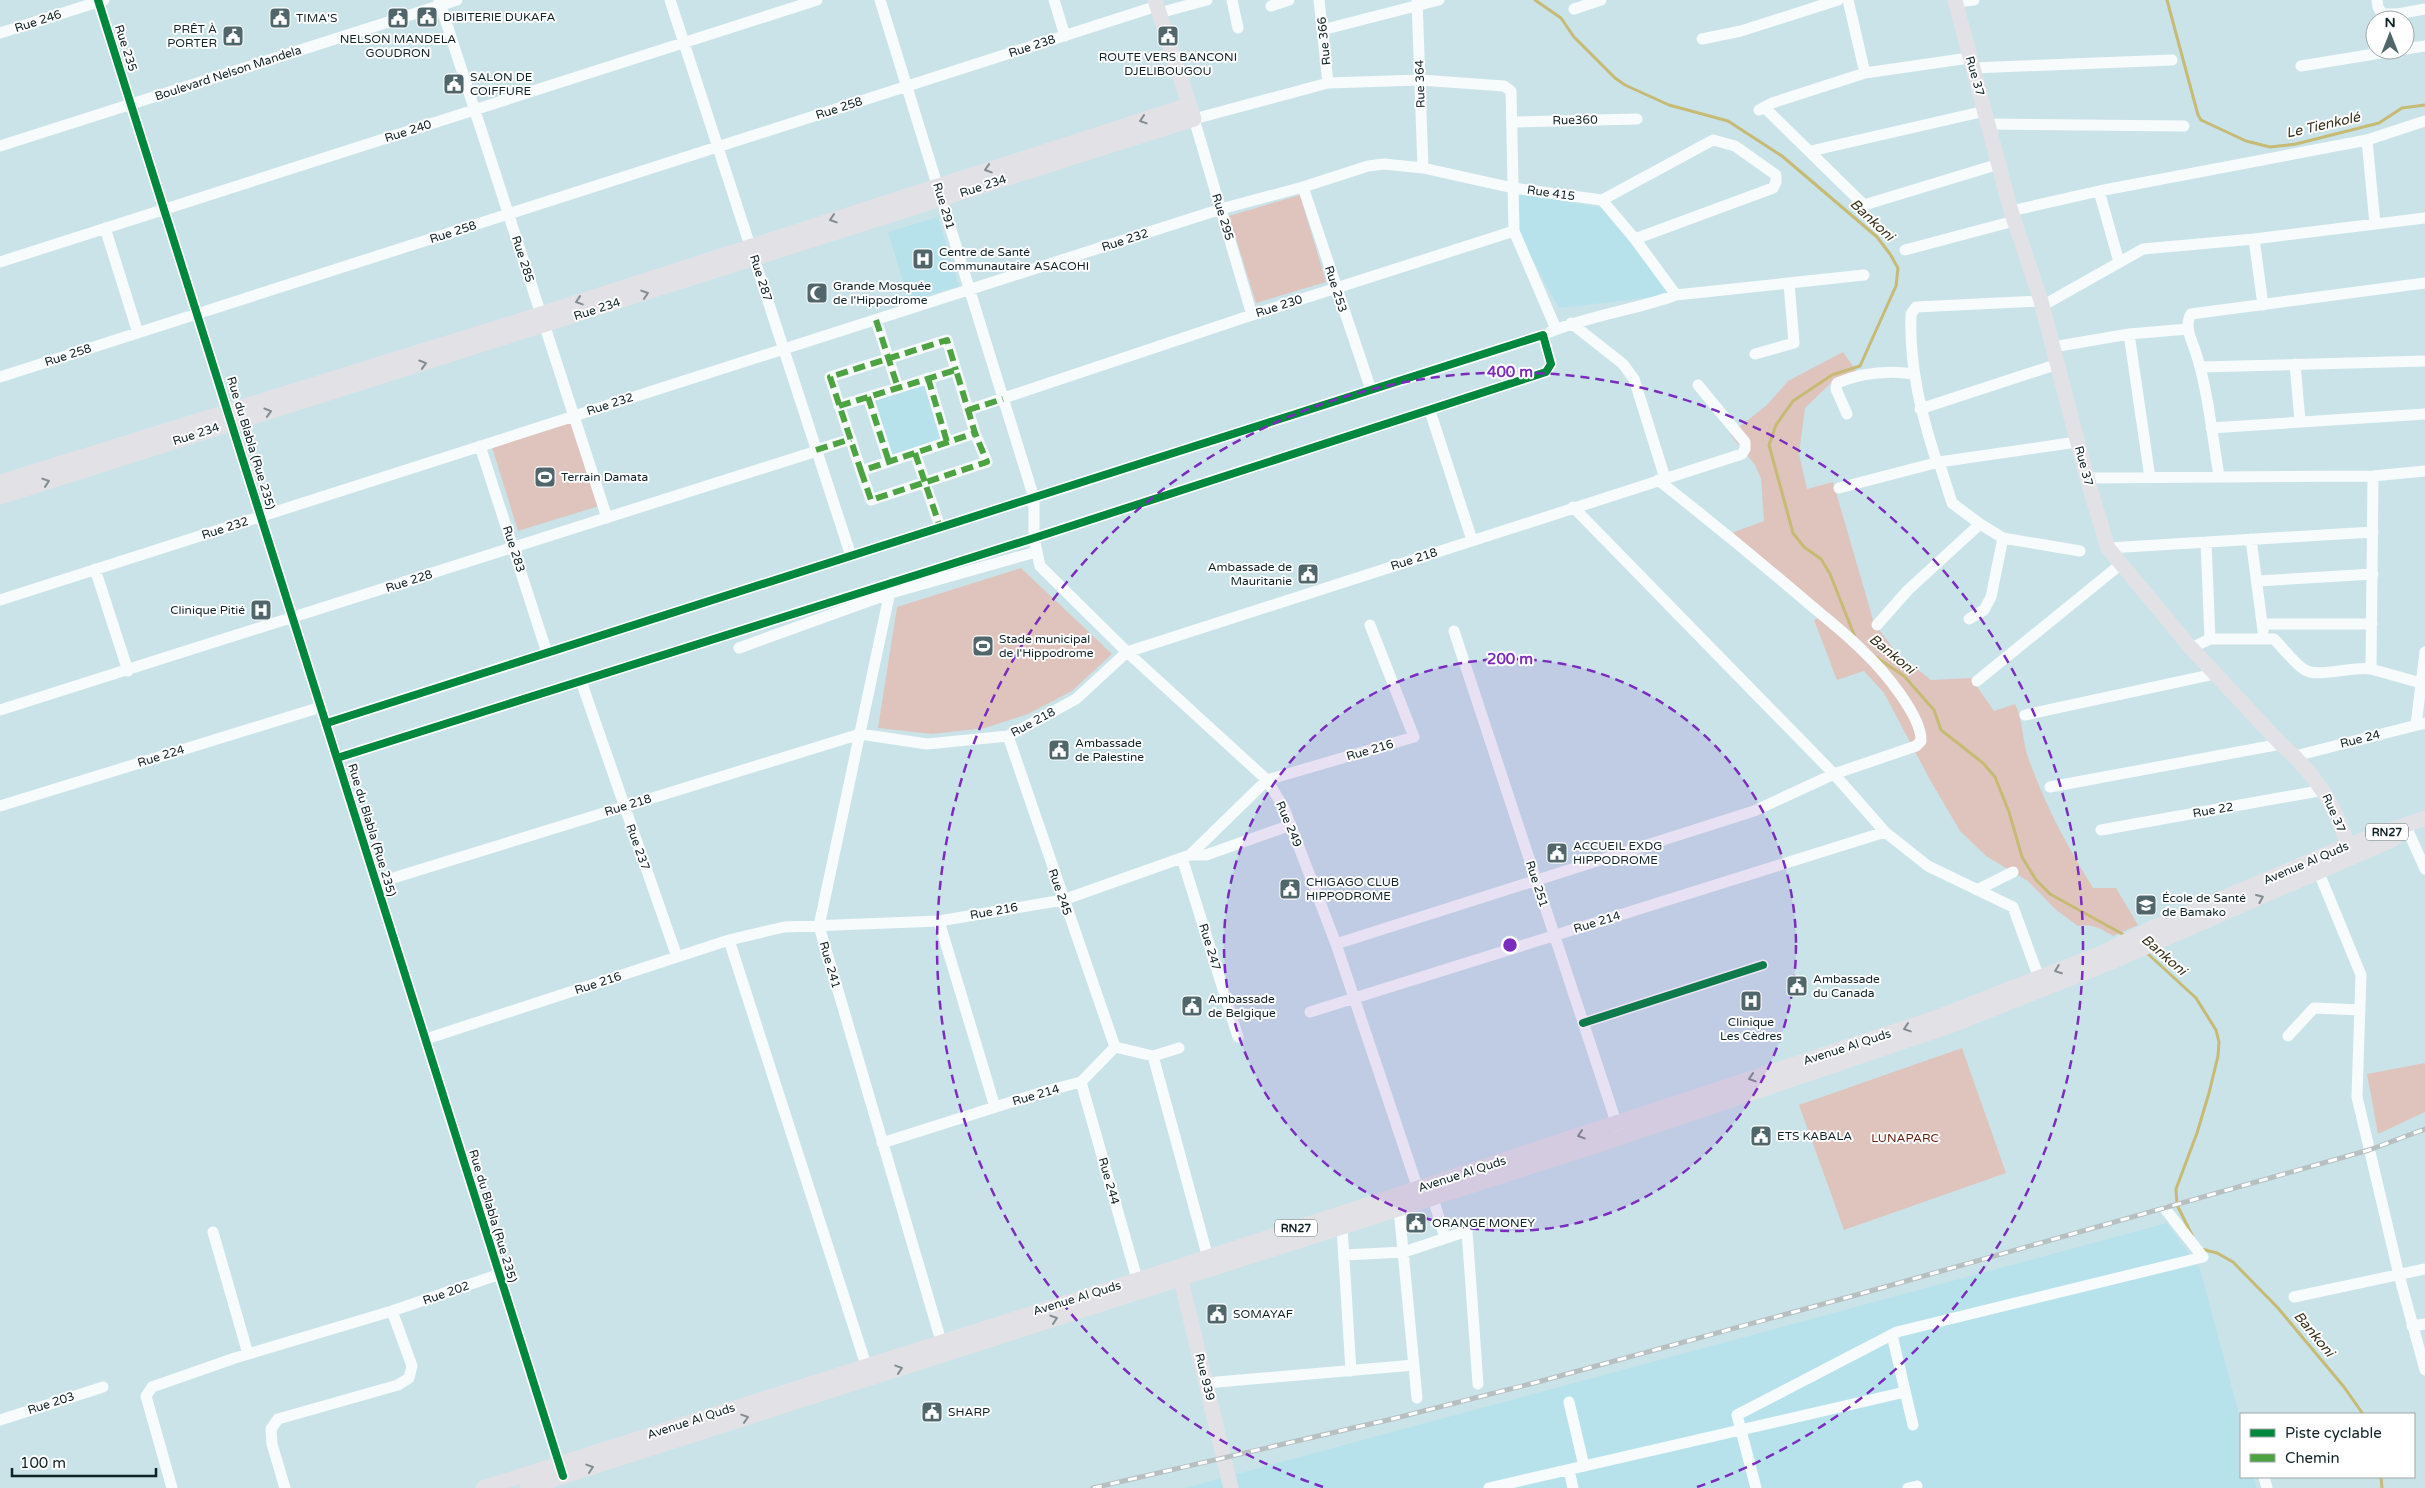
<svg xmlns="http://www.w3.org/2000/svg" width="2425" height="1488" viewBox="0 0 2425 1488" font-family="'Varela Round',sans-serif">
<rect width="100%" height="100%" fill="#c9e3e9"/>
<path fill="#b7e2ec" d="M 1518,193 L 1603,208 L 1670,295 L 1559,308 L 1518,233 Z
M 938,217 L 959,286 L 909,301 L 888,232 Z
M 927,383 L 943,441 L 891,458 L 871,399 Z
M 2167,1223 L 2200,1269 L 2241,1422 L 2241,1477 L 2254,1477 L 2256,1488 L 1185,1488 Z"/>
<path fill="#dfc4be" d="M 1300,195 L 1326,282 L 1256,303 L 1229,216 Z
M 1843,352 L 1857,372 L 1832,382 L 1805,408 L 1799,454 L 1807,489 L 1833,482 L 1874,623 L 1896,652 L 1931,680 L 1971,678 L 1994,711 L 2015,704 C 2023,719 2022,740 2028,757 C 2044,803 2067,846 2093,888 L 2116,888 L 2138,925 L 2113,936 C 2101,929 2093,923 2078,926 L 2055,909 L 2028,881 L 1986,856 L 1960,831 L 1929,778 L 1884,693 L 1864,671 L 1837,680 L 1814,620 L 1822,616 L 1733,535 L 1734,532 L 1764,521 L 1761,479 L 1755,465 L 1730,434 L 1767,405 L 1788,381 Z
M 573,422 L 599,506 L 518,531 L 492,447 Z
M 1021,568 L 1112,654 L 1072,691 L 1028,714 L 985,728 L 932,734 L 878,728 L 897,607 Z
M 1962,1048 L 2006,1173 L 1844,1230 L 1799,1105 Z
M 2425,1063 L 2425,1112 L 2378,1134 L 2367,1074 Z"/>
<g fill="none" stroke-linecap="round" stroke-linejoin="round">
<path stroke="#c6ba75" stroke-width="3" d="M 1535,0 L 1561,18 L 1574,37 L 1615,78 L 1625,85 L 1669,105 L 1728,121 L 1782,156 L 1877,237 L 1890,254 L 1898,268 L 1896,286 L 1860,366 L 1832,375 L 1793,401 L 1776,425 L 1769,445 L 1793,533 L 1804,547 L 1821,559 L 1830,574 L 1855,637
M 2167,0 L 2198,115 L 2201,120 L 2246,141 L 2270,147 L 2296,144 L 2379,123 L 2402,108 L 2425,105
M 1876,657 L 1904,676 L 1934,710 L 1941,730 L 1983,763 L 1995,777 L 2009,812 L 2022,857 L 2036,880 L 2050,894 L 2126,936
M 2147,953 L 2196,998 L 2216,1030 L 2219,1042 L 2218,1056 L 2209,1093 L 2197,1133 L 2176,1189 L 2177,1205 L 2192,1235
M 2201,1249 L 2217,1253 L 2233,1262 L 2278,1308 L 2344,1387 L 2363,1414
M 2381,1477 L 2382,1488"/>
<path stroke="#f7fbfc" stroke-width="11" d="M 98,0 L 561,1470
M 439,0 L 607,518
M 670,0 L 851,556
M 880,0 L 1034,498 L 1034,538 L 1040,566 L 1127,652 L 1267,780 L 1284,808 L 1336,944 L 1420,1195
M 1054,0 L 1065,36
M 1232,0 L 1238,28
M 1319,0 L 1328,83
M 1417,0 L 1423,168
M 1848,0 L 1865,73
M 2377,0 L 2378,7 L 2382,14 L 2398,14 L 2425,9
M 1955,2 L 1974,0
M 1271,6 L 1289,0
M 1574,9 L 1601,0
M 1159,13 L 1207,0
M 1322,30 L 1439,0
M 0,33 L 104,0
M 1702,39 L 1741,31 L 1838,0
M 2405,49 L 2425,46
M 2301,66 L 2399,50
M 1973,68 L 2172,60
M 1764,107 L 1864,205 L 1999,164
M 1759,110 L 1772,103 L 1865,73 L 1969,58
M 1512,122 L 1637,119
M 1988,124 L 2184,126
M 2367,140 L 2375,224
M 0,146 L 457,0
M 1811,151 L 1985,111
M 1303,187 L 1371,390
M 2099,191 L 2119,262
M 1602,200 L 1713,140 L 1735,146 L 1776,175 L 1776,182 L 1773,188 L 1635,239
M 2011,211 L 2099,191 L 2367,140 L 2425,121
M 105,228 L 138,333
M 2254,239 L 2263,305
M 1905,250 L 2014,221
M 0,262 L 817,0
M 2042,306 L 2143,249 L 2254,239 L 2425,218
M 1252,315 L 1194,119 L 1328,83 L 1420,80 L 1504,86 L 1511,91 L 1514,231 L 1556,329
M 876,320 L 898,388
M 1571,323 L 1623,364 L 1634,379 L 1665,478
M 1550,332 C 1591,315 1635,310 1676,295 L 1864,275
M 2129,334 L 2150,478
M 2053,347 L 2129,334 L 2188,329
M 1755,354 L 1794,343 L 1789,283
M 2295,364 L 2300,421
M 2201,367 L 2425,361
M 0,377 L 1157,6
M 928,378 L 947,442
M 868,397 L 889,462
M 839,406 L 956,370 L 975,433 L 861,471 L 830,377 L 947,340 L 956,370
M 1920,409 L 2058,364
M 968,410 L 1252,315 L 1514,231
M 1430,411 L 1472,540
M 1847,414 L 1836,389 L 1837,383 C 1861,373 1888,370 1914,374
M 2211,428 L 2425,414
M 480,446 L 547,653
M 816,450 L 851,439
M 915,453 L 940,527
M 1939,462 L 1952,503 L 1980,524 L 2003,538 L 2080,551
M 1937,463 C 1921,413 1909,366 1911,314 L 1916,307 L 2041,301
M 861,471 L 871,500 L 987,462 L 975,433
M 2219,476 C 2212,434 2208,390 2195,350 C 2191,339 2184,325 2191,314 L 2425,283
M 2373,476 L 2371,669 L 2421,683
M 2087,478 L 2373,476 L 2425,471
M 1839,488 L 1939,462 L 2077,442
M 1573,507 L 1834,774 L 1885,832 L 1928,866 L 2013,907 L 2039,978
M 2251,539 L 2263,631
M 2108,548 L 2373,532
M 95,569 L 128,671
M 2258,581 L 2373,574
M 892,582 L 819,926 L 941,1341
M 0,600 L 1221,209 L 1303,187 L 1368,166 L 1384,164 L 1423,168 L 1513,188 L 1602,200 L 1635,239 L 1676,295
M 1969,619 L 1984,610 L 1991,597 L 2003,538
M 2263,624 L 2372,624
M 1877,625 L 1908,590 L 1980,524
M 1454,631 L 1619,1131
M 2210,639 L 2274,639 C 2284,649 2294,663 2305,670 C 2318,678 2353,666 2371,669
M 739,648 L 891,593 L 1036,552
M 2191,648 L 2210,639 L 2206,542
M 581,681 L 677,957
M 1977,681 L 2121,564
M 0,710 L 817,451
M 2025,715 L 2214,674
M 327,723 L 1543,335 L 1551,364 L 1546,372 L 1034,538 L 337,758
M 2416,725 L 2425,652
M 1008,736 L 1115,1047
M 2295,756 L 2425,723
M 2050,787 L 2281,744
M 0,806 L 321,707
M 2101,830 L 2324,790
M 2409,833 L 2425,869
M 1190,855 L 1206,855 L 1291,825
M 1182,858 L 1238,1037
M 2319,873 L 2361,975 L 2357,1097 L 2399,1275 L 2425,1370
M 377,883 L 860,734 L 927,744 L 1008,736 L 1076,699 L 1127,652 L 1742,454 L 1745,449 L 1745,442 L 1698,385
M 1977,890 L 2013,872
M 939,921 L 995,1107
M 729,940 L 866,1365
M 1336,944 L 1754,811 L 1834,774 L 1916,746 L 1921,741 C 1922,716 1883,670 1865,653 C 1848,635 1827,619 1808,603 C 1759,561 1709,520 1658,480
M 1310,1012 L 1885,832
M 2288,1036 L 2314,1008 L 2360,1010
M 426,1039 L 729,940 L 784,927 L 939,921 L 1063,900 L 1190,855 L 1267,780 L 1414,737 L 1370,625
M 1153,1056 L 1208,1258
M 1081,1082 L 1137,1279
M 882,1143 L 1046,1091 L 1081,1082 L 1115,1047 L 1153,1056 L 1179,1048
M 1433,1198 L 1445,1238
M 1399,1209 L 1417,1398
M 1342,1227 L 1351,1371
M 213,1232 L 248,1354
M 1344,1255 L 1404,1252 L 1467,1231 L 1478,1384
M 2294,1297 L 2425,1269
M 2412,1326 L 2425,1324
M 1892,1335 L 1913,1425
M 1206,1383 L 1414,1365
M 1569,1402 L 1584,1466
M 0,1420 L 103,1387
M 1569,1470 L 1573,1488
M 2264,1477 L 2267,1488
M 172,1488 L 146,1396 L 152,1387 L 235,1358 L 392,1311 L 500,1274
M 285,1488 L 272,1444 L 271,1429 L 278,1419 L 398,1385 L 409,1378 L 412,1366 L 392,1311
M 1489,1488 L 1905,1392
M 1756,1488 L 1737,1415 L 1897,1332 L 2203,1257 L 2166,1210
M 1908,1488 L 1917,1486"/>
<path stroke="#e2e2e6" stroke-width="15" d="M 1955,0 L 2011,211 L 2041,301 L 2087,478 L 2108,548 L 2191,648 L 2281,744 C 2315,773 2339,810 2350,854
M 0,482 L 541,314 L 1189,105
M 0,497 L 1194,119 L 1155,0
M 1179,1271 L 1231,1488
M 483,1488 L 1178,1267 L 1938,1017 L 2104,952 L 2152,928 L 2348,845 L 2425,818
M 527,1488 L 1595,1146 L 1950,1026 L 2109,963 L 2394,839"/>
<g stroke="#b8bfc1" stroke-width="5">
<path id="rail" d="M 1093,1488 L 1392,1419 L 1534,1383 L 1867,1292 L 2369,1150 L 2425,1129"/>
</g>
<use href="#rail" stroke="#fff" stroke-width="3" stroke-dasharray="9" stroke-linecap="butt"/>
<path stroke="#4da242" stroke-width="6" stroke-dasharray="12 6" stroke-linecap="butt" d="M 876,320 L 898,388
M 928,378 L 947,442
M 868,397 L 889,462
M 839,406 L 956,370 L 975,433 L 861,471 L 830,377 L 947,340 L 956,370
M 968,410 L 1003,399
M 816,450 L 851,439
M 915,453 L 940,527
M 861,471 L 871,500 L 987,462 L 975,433"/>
<g stroke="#fff" stroke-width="11">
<path id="cycleway" d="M 98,0 L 563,1476
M 327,723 L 1543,335 L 1551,364 L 1546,372 L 1034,538 L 337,758
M 1583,1023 L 1763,965"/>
</g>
<use href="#cycleway" stroke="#00873e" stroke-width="8"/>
</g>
<defs><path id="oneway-chevron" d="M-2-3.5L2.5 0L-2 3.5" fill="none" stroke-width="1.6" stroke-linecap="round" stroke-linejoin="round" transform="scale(1.25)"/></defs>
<g stroke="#838c90">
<use href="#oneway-chevron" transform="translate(1143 120) rotate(162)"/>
<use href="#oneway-chevron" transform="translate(988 169) rotate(162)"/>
<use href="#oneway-chevron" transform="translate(833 219) rotate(162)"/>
<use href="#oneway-chevron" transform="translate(645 294) rotate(-18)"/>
<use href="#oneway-chevron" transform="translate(579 301) rotate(162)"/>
<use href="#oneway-chevron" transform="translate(423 364) rotate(-17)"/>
<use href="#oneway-chevron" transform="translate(268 412) rotate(-17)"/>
<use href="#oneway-chevron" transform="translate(46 482) rotate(-18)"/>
<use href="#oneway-chevron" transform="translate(2260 898) rotate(-23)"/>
<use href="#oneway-chevron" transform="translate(2058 970) rotate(159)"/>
<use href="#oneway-chevron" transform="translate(1907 1028) rotate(162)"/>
<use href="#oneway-chevron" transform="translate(1752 1078) rotate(162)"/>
<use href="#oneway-chevron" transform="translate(1581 1135) rotate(162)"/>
<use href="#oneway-chevron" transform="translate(1054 1319) rotate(-18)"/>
<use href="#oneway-chevron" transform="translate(899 1369) rotate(-18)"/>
<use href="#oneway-chevron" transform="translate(745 1418) rotate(-18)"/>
<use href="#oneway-chevron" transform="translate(590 1468) rotate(-18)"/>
</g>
<circle cx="1510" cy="945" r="286" fill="#7b2cbf" fill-opacity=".12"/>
<g fill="none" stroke="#7b2cbf" stroke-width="2.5" stroke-dasharray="9 6">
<circle cx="1510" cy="945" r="286"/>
<path d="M1323 1487A573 573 0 1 1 1697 1487"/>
</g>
<defs>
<g id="civic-square" transform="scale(1.125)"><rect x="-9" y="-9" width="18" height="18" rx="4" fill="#50666a" stroke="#fff"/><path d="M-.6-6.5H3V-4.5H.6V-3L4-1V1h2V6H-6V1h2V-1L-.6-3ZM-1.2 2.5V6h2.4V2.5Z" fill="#fff"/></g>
<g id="hospital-square" transform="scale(1.125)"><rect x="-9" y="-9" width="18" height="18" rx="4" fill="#50666a" stroke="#fff"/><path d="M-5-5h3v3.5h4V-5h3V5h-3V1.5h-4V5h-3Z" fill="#fff"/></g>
<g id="mosque-square" transform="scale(1.125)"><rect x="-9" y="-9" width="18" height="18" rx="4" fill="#50666a" stroke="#fff"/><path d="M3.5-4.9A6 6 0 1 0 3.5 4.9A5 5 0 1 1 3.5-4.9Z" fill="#fff"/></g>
<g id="stadium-square" transform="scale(1.125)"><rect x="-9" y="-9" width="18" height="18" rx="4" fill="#50666a" stroke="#fff"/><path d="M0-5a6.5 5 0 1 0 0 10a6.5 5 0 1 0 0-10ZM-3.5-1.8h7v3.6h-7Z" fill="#fff"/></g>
<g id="university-square" transform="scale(1.125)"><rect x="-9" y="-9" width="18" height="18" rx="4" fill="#50666a" stroke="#fff"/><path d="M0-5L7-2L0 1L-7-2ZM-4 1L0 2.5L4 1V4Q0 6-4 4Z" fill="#fff"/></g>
</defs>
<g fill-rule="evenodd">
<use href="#civic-square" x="427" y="17"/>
<use href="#civic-square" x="280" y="18"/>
<use href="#civic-square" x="398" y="18"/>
<use href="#civic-square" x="233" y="36"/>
<use href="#civic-square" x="1168" y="36"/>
<use href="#civic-square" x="454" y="84"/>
<use href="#hospital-square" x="923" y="259"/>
<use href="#mosque-square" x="817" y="293"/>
<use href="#stadium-square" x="545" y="477"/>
<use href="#civic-square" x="1308" y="574"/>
<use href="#hospital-square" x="261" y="610"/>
<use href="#stadium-square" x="983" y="646"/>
<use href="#civic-square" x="1059" y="750"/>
<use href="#civic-square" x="1557" y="853"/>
<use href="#civic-square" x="1290" y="889"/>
<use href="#university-square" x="2146" y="905"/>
<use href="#civic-square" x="1797" y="986"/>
<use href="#hospital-square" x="1751" y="1001"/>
<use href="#civic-square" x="1192" y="1006"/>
<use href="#civic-square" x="1761" y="1136"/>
<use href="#civic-square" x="1416" y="1223"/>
<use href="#civic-square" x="1217" y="1314"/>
<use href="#civic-square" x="932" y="1412"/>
</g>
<g text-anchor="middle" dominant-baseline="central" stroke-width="4" stroke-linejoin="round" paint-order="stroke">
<g fill="#fff" stroke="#576467" stroke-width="1">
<rect x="2366" y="823.5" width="42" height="17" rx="4"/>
<rect x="1275" y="1219.5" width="42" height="17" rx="4"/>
</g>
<g font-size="11" font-weight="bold" fill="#0f2226">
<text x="2387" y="832">RN27</text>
<text x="1296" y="1228">RN27</text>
</g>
<g font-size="12" fill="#0f2226" stroke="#fff" text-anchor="start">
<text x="443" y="17">DIBITERIE DUKAFA</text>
<text x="296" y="18">TIMA'S</text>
<text x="217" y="29" text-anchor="end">PRÊT À<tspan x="217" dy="14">PORTER</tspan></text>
<text x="398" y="39" text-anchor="middle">NELSON MANDELA<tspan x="398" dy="14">GOUDRON</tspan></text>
<text x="1168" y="57" text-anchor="middle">ROUTE VERS BANCONI<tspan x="1168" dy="14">DJELIBOUGOU</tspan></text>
<text x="470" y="77">SALON DE<tspan x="470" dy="14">COIFFURE</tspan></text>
<text x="939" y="252">Centre de Santé<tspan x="939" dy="14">Communautaire ASACOHI</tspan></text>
<text x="833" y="286">Grande Mosquée<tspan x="833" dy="14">de l'Hippodrome</tspan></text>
<text x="561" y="477">Terrain Damata</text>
<text x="1292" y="567" text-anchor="end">Ambassade de<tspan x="1292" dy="14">Mauritanie</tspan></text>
<text x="245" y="610" text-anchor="end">Clinique Pitié</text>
<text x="999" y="639">Stade municipal<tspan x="999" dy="14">de l'Hippodrome</tspan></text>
<text x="1075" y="743">Ambassade<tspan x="1075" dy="14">de Palestine</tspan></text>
<text x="1573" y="846">ACCUEIL EXDG<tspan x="1573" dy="14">HIPPODROME</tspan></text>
<text x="1306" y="882">CHIGAGO CLUB<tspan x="1306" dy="14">HIPPODROME</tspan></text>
<text x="2162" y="898">École de Santé<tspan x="2162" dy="14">de Bamako</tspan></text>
<text x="1813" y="979">Ambassade<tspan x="1813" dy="14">du Canada</tspan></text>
<text x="1208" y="999">Ambassade<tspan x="1208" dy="14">de Belgique</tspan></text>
<text x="1751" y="1022" text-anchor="middle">Clinique<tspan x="1751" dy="14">Les Cèdres</tspan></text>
<text x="1777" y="1136">ETS KABALA</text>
<text x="1432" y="1223">ORANGE MONEY</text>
<text x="1233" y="1314">SOMAYAF</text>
<text x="948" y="1412">SHARP</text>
</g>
<g font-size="12" fill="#0f2226" stroke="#fff">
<text transform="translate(38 21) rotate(-18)">Rue 246</text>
<text transform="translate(1324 41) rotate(-96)">Rue 366</text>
<text transform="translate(1032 46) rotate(-18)">Rue 238</text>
<text transform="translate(126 48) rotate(72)">Rue 235</text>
<text transform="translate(228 73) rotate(-18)">Boulevard Nelson Mandela</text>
<text transform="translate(1975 76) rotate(74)">Rue 37</text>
<text transform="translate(1420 84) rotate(-92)">Rue 364</text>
<text transform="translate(839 108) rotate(-18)">Rue 258</text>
<text transform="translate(1575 120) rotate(-1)">Rue360</text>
<text transform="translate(408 131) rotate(-18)">Rue 240</text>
<text transform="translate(983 186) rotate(-18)">Rue 234</text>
<text transform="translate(1551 193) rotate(8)">Rue 415</text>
<text transform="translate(944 206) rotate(73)">Rue 291</text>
<text transform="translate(1223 217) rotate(73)">Rue 295</text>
<text transform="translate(453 232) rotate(-18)">Rue 258</text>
<text transform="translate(1125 240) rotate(-18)">Rue 232</text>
<text transform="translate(523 259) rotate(72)">Rue 285</text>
<text transform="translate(761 278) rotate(72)">Rue 287</text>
<text transform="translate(1336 289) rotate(72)">Rue 253</text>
<text transform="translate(1279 306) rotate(-18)">Rue 230</text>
<text transform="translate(597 309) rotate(-18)">Rue 234</text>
<text transform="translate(68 355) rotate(-18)">Rue 258</text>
<text transform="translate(610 404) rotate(-18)">Rue 232</text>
<text transform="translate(196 434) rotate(-18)">Rue 234</text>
<text transform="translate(251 443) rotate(73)">Rue du Blabla (Rue 235)</text>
<text transform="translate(2084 466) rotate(75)">Rue 37</text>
<text transform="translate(225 528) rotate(-18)">Rue 232</text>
<text transform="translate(514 549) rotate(72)">Rue 283</text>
<text transform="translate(1414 559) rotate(-18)">Rue 218</text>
<text transform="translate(409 581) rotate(-18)">Rue 228</text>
<text transform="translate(1033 722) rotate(-28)">Rue 218</text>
<text transform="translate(2360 739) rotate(-14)">Rue 24</text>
<text transform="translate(1370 750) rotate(-16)">Rue 216</text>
<text transform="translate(161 756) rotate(-17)">Rue 224</text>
<text transform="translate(628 805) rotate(-17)">Rue 218</text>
<text transform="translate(2213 810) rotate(-10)">Rue 22</text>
<text transform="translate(2334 813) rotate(66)">Rue 37</text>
<text transform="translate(1289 824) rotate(67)">Rue 249</text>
<text transform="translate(372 830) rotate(73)">Rue du Blabla (Rue 235)</text>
<text transform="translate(638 847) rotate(70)">Rue 237</text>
<text transform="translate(2306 863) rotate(-23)">Avenue Al Quds</text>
<text transform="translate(1537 884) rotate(72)">Rue 251</text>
<text transform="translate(1060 892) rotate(71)">Rue 245</text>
<text transform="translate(994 911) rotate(-10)">Rue 216</text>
<text transform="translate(1597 922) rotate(-17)">Rue 214</text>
<text transform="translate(1210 947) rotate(73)">Rue 247</text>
<text transform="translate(830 965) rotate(74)">Rue 241</text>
<text transform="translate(598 983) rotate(-18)">Rue 216</text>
<text transform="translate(1847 1047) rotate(-18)">Avenue Al Quds</text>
<text transform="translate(1036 1095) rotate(-16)">Rue 214</text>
<text transform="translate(1462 1174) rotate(-18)">Avenue Al Quds</text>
<text transform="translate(1109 1181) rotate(74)">Rue 244</text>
<text transform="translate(493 1216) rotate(73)">Rue du Blabla (Rue 235)</text>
<text transform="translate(446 1293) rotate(-19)">Rue 202</text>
<text transform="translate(1077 1298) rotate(-17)">Avenue Al Quds</text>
<text transform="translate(1205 1377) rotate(76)">Rue 939</text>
<text transform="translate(51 1403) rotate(-18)">Rue 203</text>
<text transform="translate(691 1421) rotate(-18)">Avenue Al Quds</text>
</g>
<g font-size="12" fill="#661a0a" stroke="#fff">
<text x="1905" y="1138">LUNAPARC</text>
</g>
<g font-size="14" font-style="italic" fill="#39331c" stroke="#fff">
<text transform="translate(2323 125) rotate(-13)">Le Tienkolé</text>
<text transform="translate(1872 220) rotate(43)">Bankoni</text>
<text transform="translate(1892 654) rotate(39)">Bankoni</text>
<text transform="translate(2164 955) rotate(41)">Bankoni</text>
<text transform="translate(2314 1334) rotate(50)">Bankoni</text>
</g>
</g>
<circle cx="1510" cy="945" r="8" fill="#7b2cbf" stroke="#fff" stroke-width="2.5"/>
<g font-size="15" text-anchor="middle" font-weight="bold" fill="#7b2cbf" stroke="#fff" stroke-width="4" stroke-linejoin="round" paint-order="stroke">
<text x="1510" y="377">400 m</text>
<text x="1510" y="664">200 m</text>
</g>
<rect x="2240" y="1413" width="175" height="65" fill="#ffffff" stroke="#9fa7a8"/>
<rect x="2250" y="1429" width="25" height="8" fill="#00873e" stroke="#9fa7a8"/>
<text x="2285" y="1438" font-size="15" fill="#0f2226">Piste cyclable</text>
<rect x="2250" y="1454" width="25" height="8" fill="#4da242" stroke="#9fa7a8"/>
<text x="2285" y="1463" font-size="15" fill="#0f2226">Chemin</text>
<g transform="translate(2390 35)"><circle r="24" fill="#ffffff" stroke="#9fa7a8"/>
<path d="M0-4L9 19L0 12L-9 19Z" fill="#50666a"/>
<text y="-8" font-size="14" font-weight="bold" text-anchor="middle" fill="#0f2226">N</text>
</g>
<path d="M12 1468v8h144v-8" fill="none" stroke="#0f2226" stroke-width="2.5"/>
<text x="20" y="1468" font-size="15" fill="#0f2226" stroke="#ffffff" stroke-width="4" paint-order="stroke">100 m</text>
</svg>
